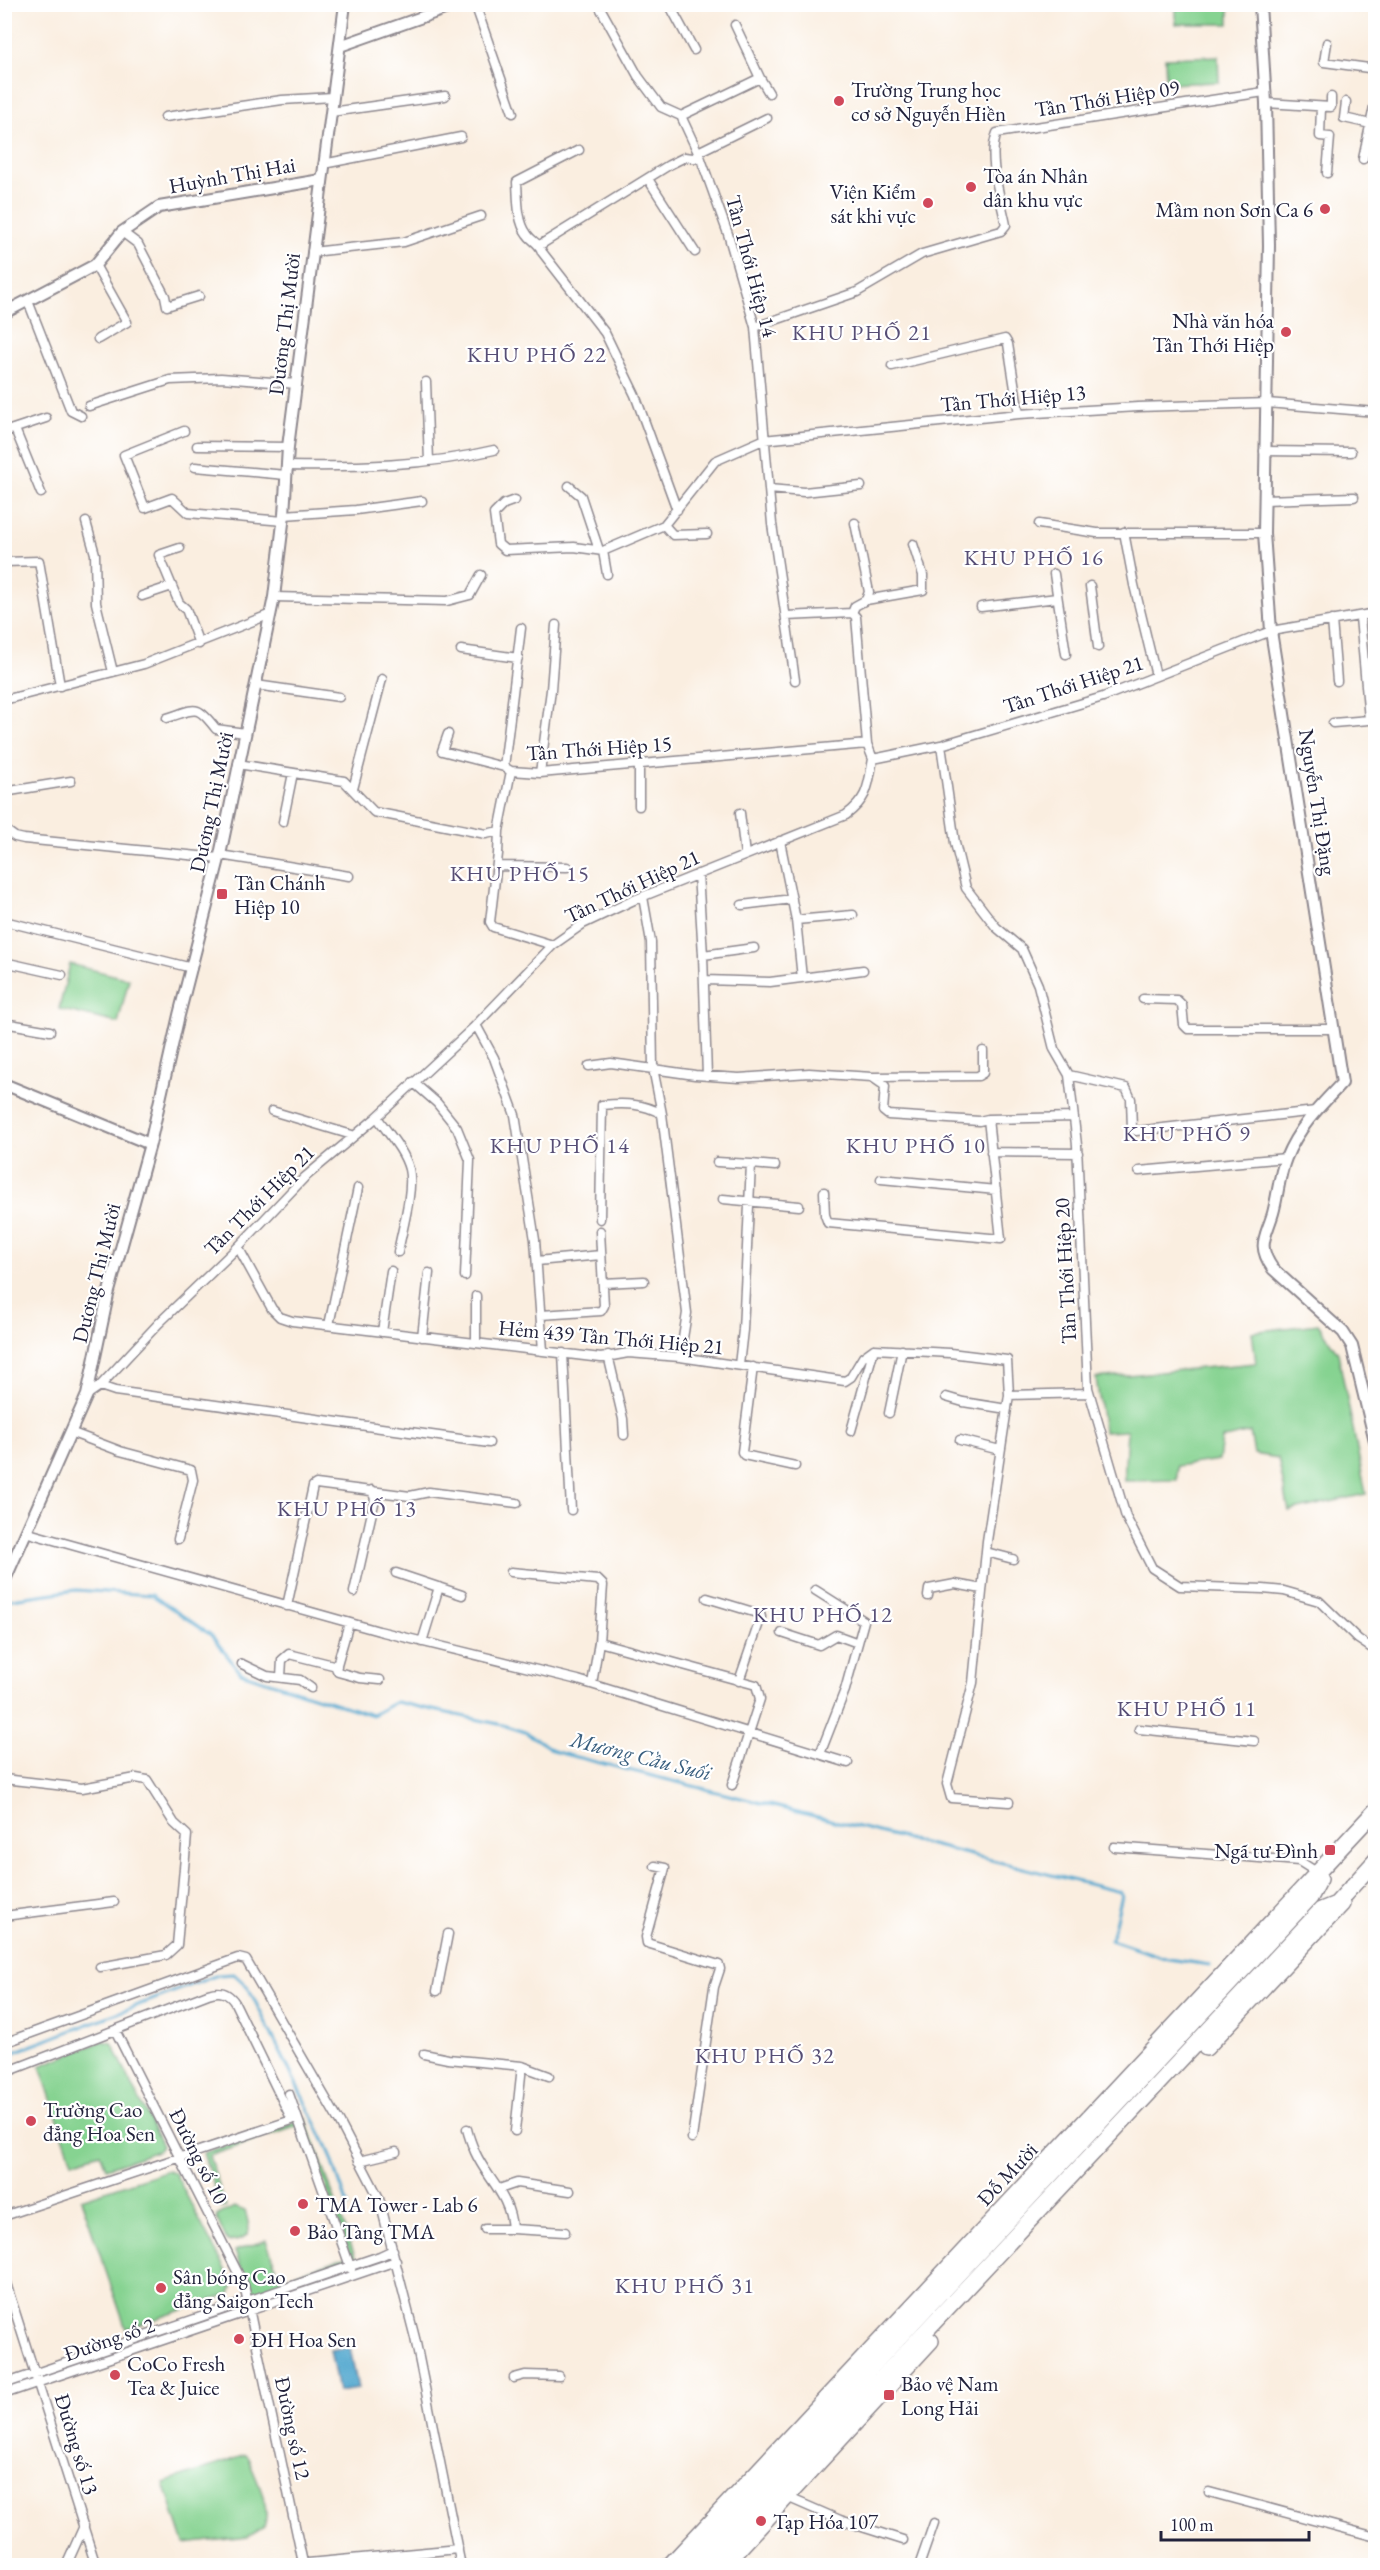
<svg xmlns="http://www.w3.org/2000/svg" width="1380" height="2570" viewBox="0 0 1380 2570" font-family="'EB Garamond',serif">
<rect width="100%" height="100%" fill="#fff"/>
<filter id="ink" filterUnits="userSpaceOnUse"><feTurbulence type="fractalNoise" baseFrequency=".0167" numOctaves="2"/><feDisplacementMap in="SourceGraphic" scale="12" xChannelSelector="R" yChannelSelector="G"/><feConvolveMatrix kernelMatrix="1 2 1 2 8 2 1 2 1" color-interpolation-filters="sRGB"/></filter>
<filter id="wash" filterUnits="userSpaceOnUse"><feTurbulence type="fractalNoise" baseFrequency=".008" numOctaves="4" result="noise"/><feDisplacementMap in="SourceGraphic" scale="24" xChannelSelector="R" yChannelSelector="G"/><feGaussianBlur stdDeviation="1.35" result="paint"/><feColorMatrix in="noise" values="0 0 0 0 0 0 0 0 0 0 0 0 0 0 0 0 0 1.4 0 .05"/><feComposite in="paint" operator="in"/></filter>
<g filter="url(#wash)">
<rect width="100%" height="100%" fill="#faeee0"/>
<path fill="#86d391" stroke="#547a66" stroke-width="1.5" d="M 1176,5 L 1229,5 L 1229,24 L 1176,24 Z
M 1218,56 L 1219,82 L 1166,84 L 1165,58 Z
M 70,964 L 129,979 L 118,1023 L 59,1009 Z
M 1318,1324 L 1338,1353 L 1366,1494 L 1289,1511 L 1278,1458 L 1254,1454 L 1250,1432 L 1222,1439 L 1219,1460 L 1177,1466 L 1177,1480 L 1124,1481 L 1127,1431 L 1104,1432 L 1096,1378 L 1256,1363 L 1252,1332 Z
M 103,2041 L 112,2043 L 162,2146 L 158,2151 L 106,2168 L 100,2153 L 72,2162 L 40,2066 Z
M 306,2119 L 356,2259 L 250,2295 L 235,2251 L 266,2240 L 280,2279 L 350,2256 L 304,2124 L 209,2156 L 226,2207 L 221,2208 L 203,2153 Z
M 168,2170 L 175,2173 L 233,2285 L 230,2294 L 126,2329 L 81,2199 Z
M 234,2207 L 245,2211 C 252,2232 252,2240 227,2242 L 217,2219 L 218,2215 Z
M 245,2455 L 248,2458 C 255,2478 272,2505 264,2527 L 248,2537 L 184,2544 L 164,2483 Z"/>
<path fill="#53a8cf" stroke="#3a6585" stroke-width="1.5" d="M 350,2347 L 358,2389 L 338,2392 L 330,2350 Z"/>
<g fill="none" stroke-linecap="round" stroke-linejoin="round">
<path stroke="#53a8cf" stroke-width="3" d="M 4,1600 L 76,1590 L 152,1595 L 211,1635 L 241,1673 L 372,1715 L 396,1702 L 503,1725 L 525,1732 L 556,1752 L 1120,1892 L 1122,1895 L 1111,1940 L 1168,1959 L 1210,1965
M 4,2056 L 218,1975 L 234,1974 L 248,1987 L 328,2148 L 348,2206"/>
</g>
</g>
<g filter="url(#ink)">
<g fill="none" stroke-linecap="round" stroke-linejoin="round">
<g stroke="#8e888e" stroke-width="11">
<path id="street" d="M 475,4 L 513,113
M 598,4 L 638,76 L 661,107 L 681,116 L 701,159 L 728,234 L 755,327 L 772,524 L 795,680
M 669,4 L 694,50
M 1327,43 L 1324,62 L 1376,69
M 760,78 L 769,93
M 1346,102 L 1344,118 L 1375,125
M 1266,103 L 1331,107 L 1331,97
M 1321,107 L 1320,136 L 1330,137 L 1327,173
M 331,112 L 445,96
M 681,116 L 760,78 L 735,25
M 165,117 L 282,100 L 333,97
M 579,150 L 517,182 C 518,198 517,221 527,234 C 532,242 539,242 542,252 L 605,333 L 635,395 L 677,510
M 698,152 L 767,118
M 1363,159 L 1375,102
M 323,164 L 461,137
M 648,179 L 695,252
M 122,232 L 138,244 L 165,296 L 167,306 L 199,296
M 540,245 L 669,165 L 685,157 L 701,159
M 312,252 L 404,242 L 481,216
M 95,265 L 127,322 L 98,339
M 28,301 L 71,411 L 81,416
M 755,327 L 857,292 L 922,254 L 1001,231 L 1006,225 C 1001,199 987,158 997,133 L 1264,92
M 892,366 L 1005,339 L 1008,344 L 1019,414
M 426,382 L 429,461
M 89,406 L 170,380 L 221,378 L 297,384
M 15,429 L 41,493
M 184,431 L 124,455 L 145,508 L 172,498 L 188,513 L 284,521
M 4,432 L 46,418
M 197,446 L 288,447
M 1264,451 L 1351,452
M 287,466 C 356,467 427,466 494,450
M 195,467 L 286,475
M 569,486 L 581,496 L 599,550
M 769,489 L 804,492 L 861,486
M 515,500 L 504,504 L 494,514 L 498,544 L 505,550 L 574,547 L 603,551
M 1264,500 L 1354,497
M 284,515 L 356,510 L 422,501
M 86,522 L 95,554 L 96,603 L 113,672
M 855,523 L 869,592 L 866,600
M 1039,524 L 1097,533 L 1264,533
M 664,525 L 673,535 L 707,534
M 1124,532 L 1134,585 L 1156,676
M 180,548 L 159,555 L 179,603 L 186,609 L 199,644
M 4,562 L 39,561 L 60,686
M 607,574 L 603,551 L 664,525 L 715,461 L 763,440 L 1019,414 L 1138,407 L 1267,403 L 1376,412
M 1054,574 L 1066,654
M 1090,586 L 1098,647
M 142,596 L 172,586
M 274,597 L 447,601 L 470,595 L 481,575
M 981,607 L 1057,598
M 852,613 L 855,606 L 866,600 L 923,590 L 923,575 L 913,544
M 786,616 L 852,613 L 856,617 L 867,744
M 1332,620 L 1337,681
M 461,650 L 518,658
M 256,685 L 339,697
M 4,700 L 144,664 L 271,614
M 167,718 C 196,709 196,703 216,729 L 245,733
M 1333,723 L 1369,720 L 1360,617
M 448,734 L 442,751 L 504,767
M 941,745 L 955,843 L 966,888 L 996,927 L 1022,949 L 1038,985 L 1054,1049 L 1069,1075 L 1077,1145 L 1088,1388 L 1126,1517 L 1152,1568 L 1180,1586 L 1263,1589 L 1284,1591 L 1319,1601 L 1358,1639 L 1376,1651
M 238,764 L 344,781 L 374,812 L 486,834 L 499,831 L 511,771 L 540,773 L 867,744 L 873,759
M 511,771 L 504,767 L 521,628
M 540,773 L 551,690 L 556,625
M 353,789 L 382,679
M 4,792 L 71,781
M 639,806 L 639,763
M 740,813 L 745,855
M 283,822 L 293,773
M 4,829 L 15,837 L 24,839 L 219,858
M 499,831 L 498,854 L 490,922 L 493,927 L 553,945
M 780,841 L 796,920 L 802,978
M 220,855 L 349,876
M 497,866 L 567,867
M 698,874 L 703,955
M 643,897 L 651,942 L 653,1068 L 662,1114
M 742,905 L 792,899
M 796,920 L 853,915
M 4,921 L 192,968
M 4,962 L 62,975
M 705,980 L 770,982 L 863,970
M 1143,999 L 1177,1000 L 1182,1005 L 1184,1025 L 1188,1029 L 1334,1029
M 4,1023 L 50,1031
M 476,1025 L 494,1058 L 515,1115 L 535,1240 L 543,1351
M 589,1066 L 611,1063 L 695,1075 L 739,1078 L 809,1073 L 872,1077 L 885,1086 L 883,1111 L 888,1115 L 979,1121 L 988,1119 L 1001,1239 L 828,1223 L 825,1215 L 824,1192
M 1069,1075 L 1126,1088 L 1131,1099 L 1132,1129 L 1136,1131 L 1316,1111
M 707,1076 L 703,955 L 754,948
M 872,1077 L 978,1076 L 983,1073 L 983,1051
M 413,1082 L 437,1103 L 457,1128 L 470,1160 L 465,1276
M 272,1111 L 352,1135
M 377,1117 C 387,1132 404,1150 409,1169 C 414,1190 402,1230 398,1252
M 988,1119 L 1074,1117
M 991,1152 L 1078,1153
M 717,1162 L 751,1164 L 743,1330 L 739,1365
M 751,1164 L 775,1166
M 1139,1171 L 1286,1158
M 881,1179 L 996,1190
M 723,1199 L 799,1206
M 600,1219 L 602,1105 C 625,1103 642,1103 662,1114 L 687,1313 L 680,1357
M 238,1247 L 272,1309 L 280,1317 L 292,1321 L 601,1358 L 628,1353 L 680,1357 L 845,1381 L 851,1377 L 863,1357 L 874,1349 L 950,1353 L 1007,1360 L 1009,1395
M 537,1261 L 601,1255
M 603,1283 L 644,1281
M 541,1315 L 601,1311 L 604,1306 L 600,1231
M 329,1325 L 358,1188
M 382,1332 L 391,1271
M 422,1337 L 429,1273
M 476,1343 L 476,1296
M 563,1353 L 571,1510
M 608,1355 L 623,1419 L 624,1435
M 753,1367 L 742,1452 L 744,1455 L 795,1466
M 100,1386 L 115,1391 L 489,1443
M 87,1395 L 100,1386 L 159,1323 L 238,1247 L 304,1178 L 377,1117 L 473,1028 L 553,945 L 583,924 L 634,900 L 846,815 C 869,798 868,785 873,759 L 941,745 L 1103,697 L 1271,631 L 1376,613
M 946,1397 L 963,1402 L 1007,1409
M 889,1413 L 902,1350
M 851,1431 L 874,1349
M 70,1432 L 120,1451 L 191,1470 L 193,1480 L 178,1539
M 960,1440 L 1000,1450
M 25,1532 L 379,1631 L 578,1680 L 848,1763
M 986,1552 L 1013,1559
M 511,1572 L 598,1580 L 603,1585 L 599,1642 L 756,1685 L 760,1699 L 732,1785
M 396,1573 L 462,1595
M 815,1590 L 864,1621 L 845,1690 L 820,1754
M 354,1592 L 375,1499 L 372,1490
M 928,1596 L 929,1589 L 955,1584 L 982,1589
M 707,1598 L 760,1614 L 761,1617 L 739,1681
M 287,1606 L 313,1486 L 316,1484 L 410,1496 L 429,1492 L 517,1503
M 349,1623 L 336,1668 L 338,1672 L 360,1678 L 380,1680
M 782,1633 L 819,1645 L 836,1635 L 858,1643
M 422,1642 L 439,1587
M 242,1664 L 267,1676 L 300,1680 L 311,1688
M 281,1677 L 282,1660 L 289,1654 L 337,1666
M 592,1684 L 599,1642
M 1139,1729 L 1254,1741
M 4,1779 L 82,1788 L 136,1778 L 147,1780 L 174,1823 L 187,1835 L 177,1945 L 166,1955 L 100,1967
M 1009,1802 L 951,1798 L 947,1784 L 973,1683 L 987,1541 L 1009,1395 L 1089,1393
M 1114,1847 L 1299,1861 L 1318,1873
M 655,1866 L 665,1868 L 646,1937 L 647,1943 L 719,1965 L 720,1969 L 714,1987 L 692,2138
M 4,1916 L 114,1902
M 437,1991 L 448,1934
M 115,2030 L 244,2285 L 303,2563
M 4,2043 L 238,1958 L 246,1960 L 340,2123 L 379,2198 L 415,2338 L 461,2566
M 424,2054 L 448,2059 L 522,2066 L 549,2076
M 4,2073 L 208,1994 C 220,1990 228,1992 235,2003 L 292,2120 L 4,2216
M 289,2094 L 351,2269
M 467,2129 C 469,2137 472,2145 475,2152 C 487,2179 510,2195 512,2229 L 565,2232
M 515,2131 L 522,2066
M 359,2161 L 396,2152
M 499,2189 L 517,2183 L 570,2191
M 485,2229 L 512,2229
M 4,2277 L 96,2566
M 514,2378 L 525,2375 L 559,2376
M 4,2384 L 380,2256 L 393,2250
M 4,2394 L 396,2261
M 1209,2492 L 1376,2537
M 787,2497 L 840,2520 L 903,2540
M 66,2566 L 84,2526
M 276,2566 L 458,2549
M 919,2566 L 934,2523"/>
</g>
<g stroke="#8e888e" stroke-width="14">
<path id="secondary" d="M 1260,4 L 1266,103 L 1269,245 L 1264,533 L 1271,631 L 1342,1083 C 1320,1106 1298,1128 1286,1158 C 1279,1175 1278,1195 1273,1213 C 1266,1237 1256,1245 1273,1269 L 1343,1332 L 1352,1346 L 1376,1445
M 340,46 L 459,4
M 4,313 L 95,265 L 122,232 L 159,207 L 321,180
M 4,1084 L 150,1144
M 4,1582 L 87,1395 L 108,1295 L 150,1144 L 179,1015 L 220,855 L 274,597 L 284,515 L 288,447 L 345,4"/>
</g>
<g stroke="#8e888e" stroke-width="18">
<path id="highway" d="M 1206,2048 L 1342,1904
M 669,2566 L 1376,1810
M 685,2566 L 1310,1898 L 1320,1879
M 705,2566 L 1321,1910 L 1336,1904 L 1376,1860
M 723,2566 L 931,2341"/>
</g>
<use href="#street" stroke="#fff" stroke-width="8"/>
<use href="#secondary" stroke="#fff" stroke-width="10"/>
<use href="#highway" stroke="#fff" stroke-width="15"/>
</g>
</g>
<g fill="#d1495b" stroke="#fff" stroke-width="2">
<circle cx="839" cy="101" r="6"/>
<circle cx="971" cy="187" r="6"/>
<circle cx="928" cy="203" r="6"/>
<circle cx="1325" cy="209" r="6"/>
<circle cx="1286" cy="332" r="6"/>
<rect x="216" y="888" width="12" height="12" rx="3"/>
<rect x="1324" y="1844" width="12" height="12" rx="3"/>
<circle cx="31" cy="2121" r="6"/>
<circle cx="303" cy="2204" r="6"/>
<circle cx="295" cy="2231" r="6"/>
<circle cx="161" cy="2288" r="6"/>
<circle cx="239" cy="2339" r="6"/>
<circle cx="115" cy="2375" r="6"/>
<rect x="883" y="2389" width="12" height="12" rx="3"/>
<circle cx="761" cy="2521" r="6"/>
</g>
<g text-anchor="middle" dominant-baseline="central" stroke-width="4.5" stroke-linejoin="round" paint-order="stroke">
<g font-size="21" fill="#22223b" stroke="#fff" text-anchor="start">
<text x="851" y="89">Trường Trung học<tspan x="851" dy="24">cơ sở Nguyễn Hiền</tspan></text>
<text x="983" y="175">Tòa án Nhân<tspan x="983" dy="24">dân khu vực</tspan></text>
<text x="916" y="191" text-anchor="end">Viện Kiểm<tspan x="916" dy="24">sát khi vực</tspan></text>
<text x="1313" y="209" text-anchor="end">Mầm non Sơn Ca 6</text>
<text x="1274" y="320" text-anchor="end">Nhà văn hóa<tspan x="1274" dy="24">Tân Thới Hiệp</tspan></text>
<text x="234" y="882">Tân Chánh<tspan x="234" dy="24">Hiệp 10</tspan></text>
<text x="1318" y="1850" text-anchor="end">Ngã tư Đình</text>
<text x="43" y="2109">Trường Cao<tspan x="43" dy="24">đẳng Hoa Sen</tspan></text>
<text x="315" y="2204">TMA Tower - Lab 6</text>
<text x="307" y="2231">Bảo Tàng TMA</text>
<text x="173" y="2276">Sân bóng Cao<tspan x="173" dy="24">đẳng Saigon Tech</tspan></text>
<text x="251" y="2339">ĐH Hoa Sen</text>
<text x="127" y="2363">CoCo Fresh<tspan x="127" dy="24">Tea &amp; Juice</tspan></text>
<text x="901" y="2383">Bảo vệ Nam<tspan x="901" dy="24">Long Hải</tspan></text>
<text x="773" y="2521">Tạp Hóa 107</text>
</g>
<g font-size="21" fill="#22223b" stroke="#fff">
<text transform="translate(1107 98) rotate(-9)">Tân Thới Hiệp 09</text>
<text transform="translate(232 175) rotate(-10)">Huỳnh Thị Hai</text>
<text transform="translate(752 266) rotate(75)">Tân Thới Hiệp 14</text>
<text transform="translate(284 324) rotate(-83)">Dương Thị Mười</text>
<text transform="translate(1013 398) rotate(-5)">Tân Thới Hiệp 13</text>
<text transform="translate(1073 684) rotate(-18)">Tân Thới Hiệp 21</text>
<text transform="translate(599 748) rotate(-4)">Tân Thới Hiệp 15</text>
<text transform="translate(211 802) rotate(-78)">Dương Thị Mười</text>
<text transform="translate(1318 802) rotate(81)">Nguyễn Thị Đặng</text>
<text transform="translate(632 886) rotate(-25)">Tân Thới Hiệp 21</text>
<text transform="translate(259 1200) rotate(-45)">Tân Thới Hiệp 21</text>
<text transform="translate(1065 1271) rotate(-93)">Tân Thới Hiệp 20</text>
<text transform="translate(96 1273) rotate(-76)">Dương Thị Mười</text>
<text transform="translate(611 1337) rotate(5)">Hẻm 439 Tân Thới Hiệp 21</text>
<text transform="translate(199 2156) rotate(63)">Đường số 10</text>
<text transform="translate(1007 2174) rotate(-47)">Đỗ Mười</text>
<text transform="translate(109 2339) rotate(-19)">Đường số 2</text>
<text transform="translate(293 2428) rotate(78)">Đường số 12</text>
<text transform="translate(77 2444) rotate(73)">Đường số 13</text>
</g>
<g font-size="22" letter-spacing="1.5" fill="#574e75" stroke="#fff">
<text x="862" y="332">KHU PHỐ 21</text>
<text x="537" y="354">KHU PHỐ 22</text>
<text x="1034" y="557">KHU PHỐ 16</text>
<text x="520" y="873">KHU PHỐ 15</text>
<text x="1187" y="1133">KHU PHỐ 9</text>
<text x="560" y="1145">KHU PHỐ 14</text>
<text x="916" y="1145">KHU PHỐ 10</text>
<text x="347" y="1508">KHU PHỐ 13</text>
<text x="823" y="1614">KHU PHỐ 12</text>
<text x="1187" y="1708">KHU PHỐ 11</text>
<text x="765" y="2055">KHU PHỐ 32</text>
<text x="685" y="2285">KHU PHỐ 31</text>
</g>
<g font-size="22" font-style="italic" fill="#385e7e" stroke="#fff">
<text transform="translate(641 1756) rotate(14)">Mương Cầu Suối</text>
</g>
</g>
<rect width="1380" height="2570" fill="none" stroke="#fff" stroke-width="24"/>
<path d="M1161 2531v9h148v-9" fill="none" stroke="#22223b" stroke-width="3"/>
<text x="1170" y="2531" font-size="18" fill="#22223b" stroke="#ffffff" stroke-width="4.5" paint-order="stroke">100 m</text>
</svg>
